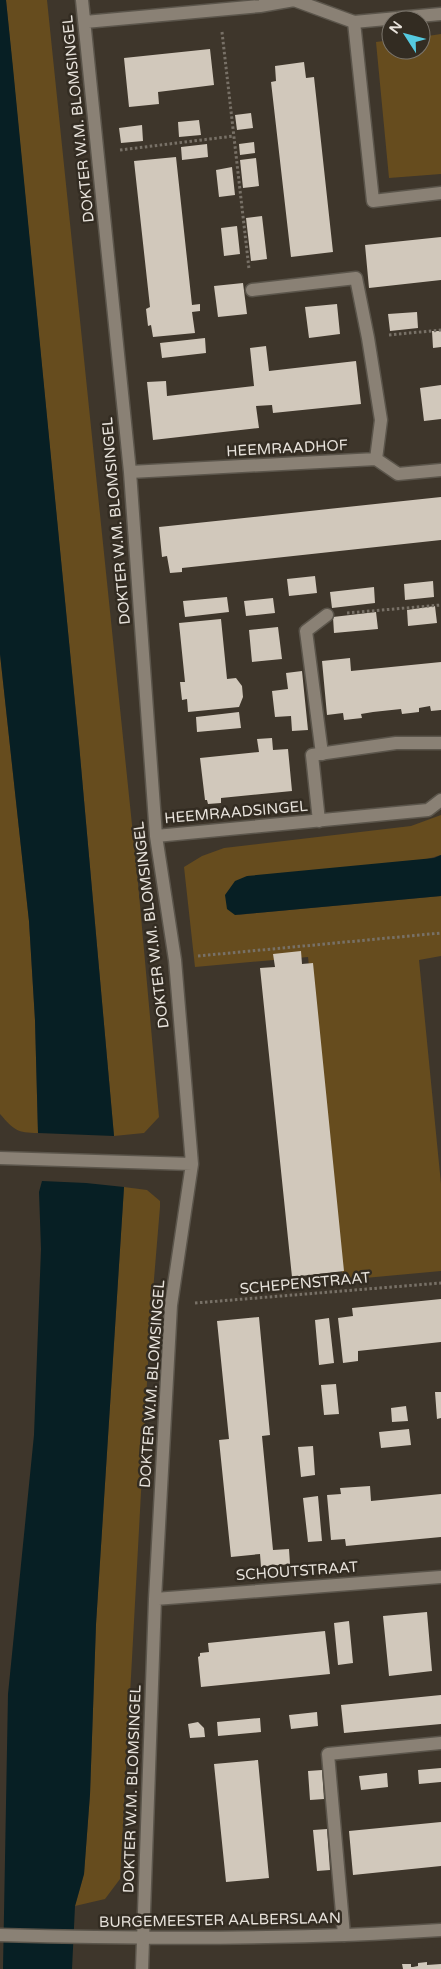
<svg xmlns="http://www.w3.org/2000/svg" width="441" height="1969" viewBox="0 0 441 1969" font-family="'Varela Round',sans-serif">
<rect width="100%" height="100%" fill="#3e362b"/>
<path fill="#664c1e" d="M 6,0 L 47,0 L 138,883 L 159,1117 L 144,1133 L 114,1136 L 79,744 Z
M 441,34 L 441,174 L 389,178 L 376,42 L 391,40 L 391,50 L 421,50 L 421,37 Z
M 0,654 L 29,921 L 35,1020 L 38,1133 C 17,1133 14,1130 0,1114 Z
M 441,815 L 441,855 L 236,915 L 441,896 L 441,956 L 419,960 L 441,1184 L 441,1271 L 343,1280 L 308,957 L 195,967 L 184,867 L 202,856 L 224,848 L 411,826 Z
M 124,1187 L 147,1190 L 160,1201 L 160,1207 L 150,1327 L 120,1879 L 105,1899 L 75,1906 L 84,1874 L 90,1794 L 96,1624 Z"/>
<path fill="#071f24" d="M 0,0 L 6,0 L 13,68 L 79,744 L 114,1136 L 38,1133 L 35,1020 L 29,921 L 0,654 Z
M 441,855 L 441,896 L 235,915 L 227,909 L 225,895 L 235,881 L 247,876 L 434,858 Z
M 42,1181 L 86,1183 L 124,1187 L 96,1624 L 90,1794 L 84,1874 L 75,1906 L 72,1969 L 3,1969 L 8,1694 L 34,1435 L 41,1249 L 39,1192 Z"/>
<path fill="#d1c8bb" d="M 210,49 L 214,85 L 158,92 L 159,104 L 129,107 L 124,58 Z
M 304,62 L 306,78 L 314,77 L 333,252 L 291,257 L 271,82 L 276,81 L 275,66 Z
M 251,113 L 253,128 L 237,130 L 235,115 Z
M 199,120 L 201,135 L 179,137 L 178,122 Z
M 142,125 L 143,141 L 121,143 L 119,128 Z
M 254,142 L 255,153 L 240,155 L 239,144 Z
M 207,144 L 208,157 L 182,160 L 181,147 Z
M 176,157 L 192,305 L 200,304 L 200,311 L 192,312 L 195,333 L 153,337 L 151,325 L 148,326 L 146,309 L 150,307 L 134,161 Z
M 256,158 L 259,186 L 243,188 L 240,160 Z
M 232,167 L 235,195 L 219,197 L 216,170 Z
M 262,216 L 267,259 L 251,261 L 246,218 Z
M 237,226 L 240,254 L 224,256 L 221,228 Z
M 441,237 L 441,280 L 369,288 L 365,245 Z
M 243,283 L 247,314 L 218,317 L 214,286 Z
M 337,304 L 340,334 L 309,338 L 305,307 Z
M 417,312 L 418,328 L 390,331 L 388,314 Z
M 432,331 L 441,331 L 441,347 L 433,348 Z
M 205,338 L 206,353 L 162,358 L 160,343 Z
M 266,346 L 269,371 L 356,361 L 361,404 L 273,413 L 272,405 L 256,406 L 259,428 L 153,440 L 147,382 L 166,381 L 167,396 L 254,386 L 250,348 Z
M 441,385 L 441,419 L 424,421 L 420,388 Z
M 441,497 L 441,540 L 182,568 L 182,572 L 170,573 L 167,556 L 162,557 L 159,527 Z
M 315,576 L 317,593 L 289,596 L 287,579 Z
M 433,581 L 434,597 L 405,600 L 404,584 Z
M 374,587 L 375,603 L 332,608 L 330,592 Z
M 227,597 L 229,612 L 185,617 L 183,601 Z
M 273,598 L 275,613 L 246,616 L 244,601 Z
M 435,606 L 437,623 L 408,626 L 407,610 Z
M 376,612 L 378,629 L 334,633 L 333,617 Z
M 221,619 L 227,679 L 236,678 L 242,686 L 243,697 L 239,707 L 188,712 L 187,699 L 182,700 L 180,682 L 185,682 L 179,623 Z
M 278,627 L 282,659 L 252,662 L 249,630 Z
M 350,658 L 351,671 L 441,662 L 441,710 L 431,711 L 430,706 L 419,708 L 419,712 L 402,714 L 401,709 L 373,712 L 361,714 L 362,718 L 344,720 L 343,713 L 327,715 L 322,661 Z
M 302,671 L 308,730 L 292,731 L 291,716 L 275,717 L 272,691 L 288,689 L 286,673 Z
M 239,712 L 241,728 L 197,732 L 196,717 Z
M 272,738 L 273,750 L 288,749 L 292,791 L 221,798 L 221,803 L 208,804 L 207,800 L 205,800 L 200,758 L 259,752 L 257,739 Z
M 301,951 L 302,964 L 313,963 L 344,1271 L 292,1277 L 260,968 L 275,967 L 273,954 Z
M 441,1299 L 441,1342 L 358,1351 L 358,1361 L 343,1363 L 338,1318 L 353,1316 L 352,1308 Z
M 259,1317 L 270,1435 L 262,1436 L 273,1550 L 289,1549 L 290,1564 L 261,1567 L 260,1554 L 231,1557 L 219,1440 L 229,1439 L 217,1321 Z
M 329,1318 L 334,1363 L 319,1365 L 315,1320 Z
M 336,1384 L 339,1414 L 324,1415 L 321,1385 Z
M 435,1392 L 441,1392 L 441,1418 L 437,1419 Z
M 406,1406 L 408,1421 L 392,1422 L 391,1408 Z
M 409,1429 L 411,1445 L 381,1448 L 379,1432 Z
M 313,1446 L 315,1475 L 301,1477 L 298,1447 Z
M 370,1486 L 371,1501 L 441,1494 L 441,1537 L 346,1546 L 345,1539 L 331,1540 L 327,1495 L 341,1494 L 340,1488 Z
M 318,1496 L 322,1541 L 308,1542 L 303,1498 Z
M 427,1612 L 432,1671 L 389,1676 L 383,1616 Z
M 349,1621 L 353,1663 L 338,1665 L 334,1623 Z
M 325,1631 L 330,1674 L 201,1687 L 198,1657 L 200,1656 L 200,1653 L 209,1652 L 208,1643 Z
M 441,1695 L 441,1724 L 344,1733 L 341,1705 Z
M 317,1712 L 318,1726 L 291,1729 L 289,1715 Z
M 260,1718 L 261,1732 L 218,1736 L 217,1722 Z
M 198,1722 L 204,1728 L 205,1737 L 190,1738 L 188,1724 Z
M 258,1760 L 269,1878 L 226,1882 L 214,1764 Z
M 441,1768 L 441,1782 L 419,1784 L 418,1770 Z
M 322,1770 L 324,1799 L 310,1800 L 308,1771 Z
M 387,1773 L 388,1787 L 361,1790 L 359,1776 Z
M 441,1822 L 441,1866 L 353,1875 L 349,1831 Z
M 327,1829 L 330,1870 L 317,1871 L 313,1830 Z
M 427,1962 L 427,1965 L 441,1964 L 441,1969 L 403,1969 L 402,1964 L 411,1964 L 411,1967 L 413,1967 L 418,1966 L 418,1963 Z"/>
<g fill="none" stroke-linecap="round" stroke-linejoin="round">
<g stroke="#5b554b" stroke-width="15">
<path id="service" d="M 322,754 L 306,631 L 327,615
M 344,1935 L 328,1754 L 441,1743"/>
</g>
<g stroke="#5b554b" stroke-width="15">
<path id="minor" d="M 82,0 L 130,472 L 156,836 L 175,960 L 192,1164 L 171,1305 L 155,1599 L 142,1969
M 85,22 L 260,6 L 294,0 L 354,22 L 441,14
M 354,22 L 373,201 L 441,193
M 252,290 L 356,278 L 368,338 L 381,420 L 376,459
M 130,472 L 376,459 L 398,474 L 441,470
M 319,821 L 312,755 L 396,743 L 441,743
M 156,836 L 428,810 L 441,800
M 0,1158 L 192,1164
M 155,1599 L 441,1577
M 0,1935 C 147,1939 295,1940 441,1930"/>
</g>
<path stroke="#787167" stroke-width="3" stroke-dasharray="2.5 2.5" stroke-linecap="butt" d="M 222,32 L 249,269
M 120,150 L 234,136
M 389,335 L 441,330
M 347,613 L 441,605
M 198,956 L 441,933
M 195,1303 L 441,1283"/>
<use href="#service" stroke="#8a8175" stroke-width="12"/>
<use href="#minor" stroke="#8a8175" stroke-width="12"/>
</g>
<g text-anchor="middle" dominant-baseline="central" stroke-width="5" stroke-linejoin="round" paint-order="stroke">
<g font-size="15" fill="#e8e3dc" stroke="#332c22">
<text transform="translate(78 119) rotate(-96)">DOKTER W.M. BLOMSINGEL</text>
<text transform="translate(287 448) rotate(-3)">HEEMRAADHOF</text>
<text transform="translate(116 521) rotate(-95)">DOKTER W.M. BLOMSINGEL</text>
<text transform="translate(236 812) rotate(-5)">HEEMRAADSINGEL</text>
<text transform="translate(151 925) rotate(-97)">DOKTER W.M. BLOMSINGEL</text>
<text transform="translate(305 1283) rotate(-5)">SCHEPENSTRAAT</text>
<text transform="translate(152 1384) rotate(-86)">DOKTER W.M. BLOMSINGEL</text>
<text transform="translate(297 1571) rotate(-4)">SCHOUTSTRAAT</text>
<text transform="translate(132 1789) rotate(-88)">DOKTER W.M. BLOMSINGEL</text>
<text transform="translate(220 1920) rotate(-1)">BURGEMEESTER AALBERSLAAN</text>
</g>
</g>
<g transform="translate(406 35) rotate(306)"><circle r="24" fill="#332c22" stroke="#7b756c"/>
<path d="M0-4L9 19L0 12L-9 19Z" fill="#55cae0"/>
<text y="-8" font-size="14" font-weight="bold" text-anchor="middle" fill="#e8e3dc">N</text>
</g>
</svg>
